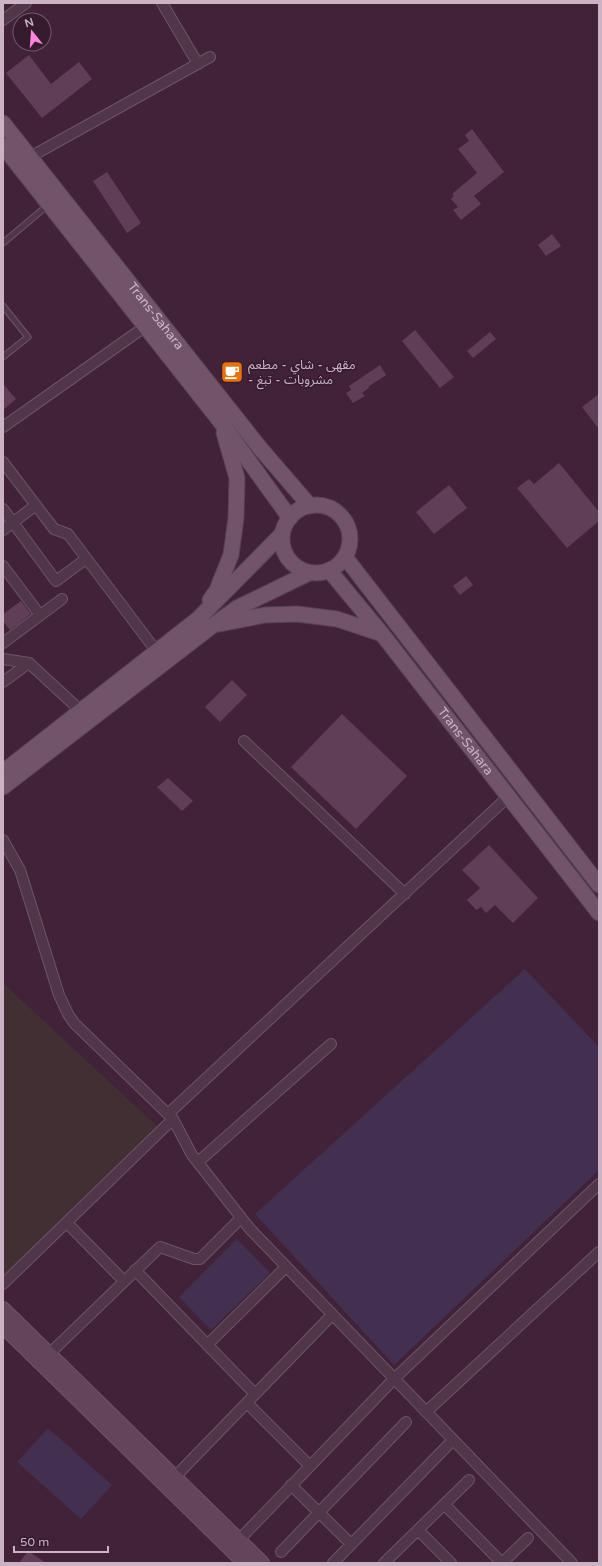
<svg xmlns="http://www.w3.org/2000/svg" width="602" height="1566" viewBox="0 0 602 1566" font-family="'Varela Round','Noto Sans Arabic',sans-serif">
<rect width="100%" height="100%" fill="#412239"/>
<path fill="#412f33" d="M 3,983 L 158,1127 L 3,1276 Z"/>
<path fill="#433051" d="M 525,969 L 599,1047 L 599,1170 L 394,1365 L 255,1214 Z
M 237,1239 L 270,1273 L 211,1330 L 179,1297 Z
M 48,1428 L 112,1485 L 81,1519 L 17,1462 Z"/>
<path fill="#613e58" d="M 29,55 L 51,84 L 79,62 L 92,79 L 42,118 L 6,73 Z
M 472,129 L 504,172 L 474,196 L 481,204 L 461,220 L 453,210 L 458,207 L 451,199 L 454,196 L 452,194 L 477,173 L 458,149 L 469,141 L 465,135 Z
M 107,172 L 141,223 L 127,233 L 93,181 Z
M 552,234 L 561,246 L 546,256 L 538,245 Z
M 415,330 L 454,377 L 440,388 L 402,341 Z
M 490,332 L 496,339 L 473,358 L 467,351 Z
M 380,365 L 386,375 L 368,387 L 369,388 L 362,393 L 365,396 L 353,403 L 346,393 L 351,390 L 349,386 Z
M 3,384 L 16,399 L 3,410 Z
M 599,394 L 599,429 L 582,407 Z
M 559,463 L 599,512 L 599,521 L 567,548 L 517,488 L 529,479 L 534,484 Z
M 449,485 L 467,508 L 434,534 L 416,512 Z
M 466,576 L 473,585 L 460,595 L 453,586 Z
M 21,601 L 31,614 L 10,630 L 3,621 L 3,614 Z
M 232,680 L 247,695 L 220,722 L 205,707 Z
M 342,714 L 407,776 L 356,829 L 291,767 Z
M 168,778 L 193,801 L 182,811 L 157,787 Z
M 489,845 L 538,898 L 513,923 L 495,905 L 486,913 L 481,907 L 476,910 L 467,900 L 480,888 L 462,870 Z
M 28,1551 L 46,1563 L 19,1563 Z"/>
<g fill="none" stroke-linecap="round" stroke-linejoin="round">
<g stroke="#6e5467" stroke-width="7">
<path id="service" d="M 3,243 L 48,205
M 3,306 L 28,337 L 3,357"/>
</g>
<g stroke="#6e5467" stroke-width="12">
<path id="minor" d="M 162,3 L 198,64
M 3,20 L 26,3
M 30,157 L 210,57
M 3,427 L 146,326
M 3,462 L 54,529 L 68,534 L 157,652
M 3,509 L 56,581 L 86,559
M 3,530 L 36,505
M 3,566 L 40,615
M 3,643 L 62,599
M 3,659 L 29,663 L 81,711
M 3,682 L 29,663
M 244,741 L 405,894
M 3,840 L 20,870 L 59,995 L 68,1014 L 74,1023 L 173,1119 L 192,1155 L 250,1229 L 572,1563
M 168,1114 L 508,797
M 198,1162 L 331,1044
M 67,1223 L 124,1281
M 135,1270 L 255,1394
M 3,1284 L 173,1119
M 207,1345 L 286,1267
M 45,1358 L 160,1247 L 194,1259 L 200,1259 L 241,1218
M 247,1403 L 310,1466
M 426,1412 L 599,1252
M 170,1482 L 332,1315
M 291,1485 L 351,1544
M 444,1504 L 502,1563
M 418,1530 L 451,1563
M 235,1544 L 394,1379 L 599,1184
M 281,1552 L 406,1422
M 333,1563 L 453,1440
M 384,1563 L 469,1480
M 502,1563 L 528,1538"/>
</g>
<g stroke="#6e5467" stroke-width="16">
<path id="secondary" d="M 3,1309 L 262,1563
M 3,1326 L 245,1563"/>
</g>
<g stroke="#5a4053" stroke-width="17">
<g id="primary">
<path id="s1" d="M 3,123 L 260,448 L 310,506"/>
<path d="M 3,146 L 220,421 L 290,518"/>
<circle cx="316" cy="539" r="34"/>
<path d="M 345,557 L 599,885"/>
<path id="s2" d="M 329,570 L 382,634 L 599,913"/>
<path d="M 210,600 L 217,590 L 231,555 L 236,518 L 237,478 L 224,433"/>
<path d="M 219,624 L 265,615 L 297,614 L 337,619 L 382,634"/>
<path d="M 3,772 L 198,619 L 282,534"/>
<path d="M 3,787 L 212,626 L 237,608 L 309,573"/>
</g>
</g>
<use href="#service" stroke="#51364a" stroke-width="5"/>
<use href="#minor" stroke="#51364a" stroke-width="10"/>
<use href="#secondary" stroke="#64445a" stroke-width="14"/>
<use href="#primary" stroke="#715469" stroke-width="15"/>
</g>
<defs>
<g id="cafe-square" transform="scale(1.15)"><rect x="-9" y="-9" width="18" height="18" rx="4" fill="#e8710a" stroke="#361b2f"/><path d="M-5.5-4.5H6V0H3Q3 3.5 0 3.5H-2.5Q-5.5 3.5-5.5 0ZM3-3.2v2h1.7v-2ZM-6 4.5H4V6H-6Z" fill="#fff"/></g>
</defs>
<g fill-rule="evenodd">
<use href="#cafe-square" x="232" y="372"/>
</g>
<g text-anchor="middle" dominant-baseline="central" stroke-width="3" stroke-linejoin="round" paint-order="stroke">
<g font-size="13" fill="#cbb3c4" stroke="#361b2f">
<text stroke="none"><textPath href="#s1" startOffset="246">Trans-Sahara</textPath></text>
<text stroke="none"><textPath href="#s2" startOffset="219">Trans-Sahara</textPath></text>
</g>
<g font-size="13" fill="#cbb3c4" stroke="#361b2f" text-anchor="start">
<text x="248" y="365">مقهى - شاي - مطعم<tspan x="248" dy="15">- مشروبات - تبغ</tspan></text>
</g>
</g>
<rect width="602" height="1566" fill="none" stroke="#cbb3c4" stroke-width="8"/>
<g transform="translate(32 32) rotate(343)"><circle r="19" fill="#361b2f" stroke="#72586b"/>
<path d="M0-3L7 15L0 10L-7 15Z" fill="#ff84db"/>
<text y="-6" font-size="11" font-weight="bold" text-anchor="middle" fill="#cbb3c4">N</text>
</g>
<path d="M14 1546v6h94v-6" fill="none" stroke="#cbb3c4" stroke-width="2"/>
<text x="20" y="1546" font-size="12" fill="#cbb3c4" stroke="#361b2f" stroke-width="3" paint-order="stroke">50 m</text>
</svg>
